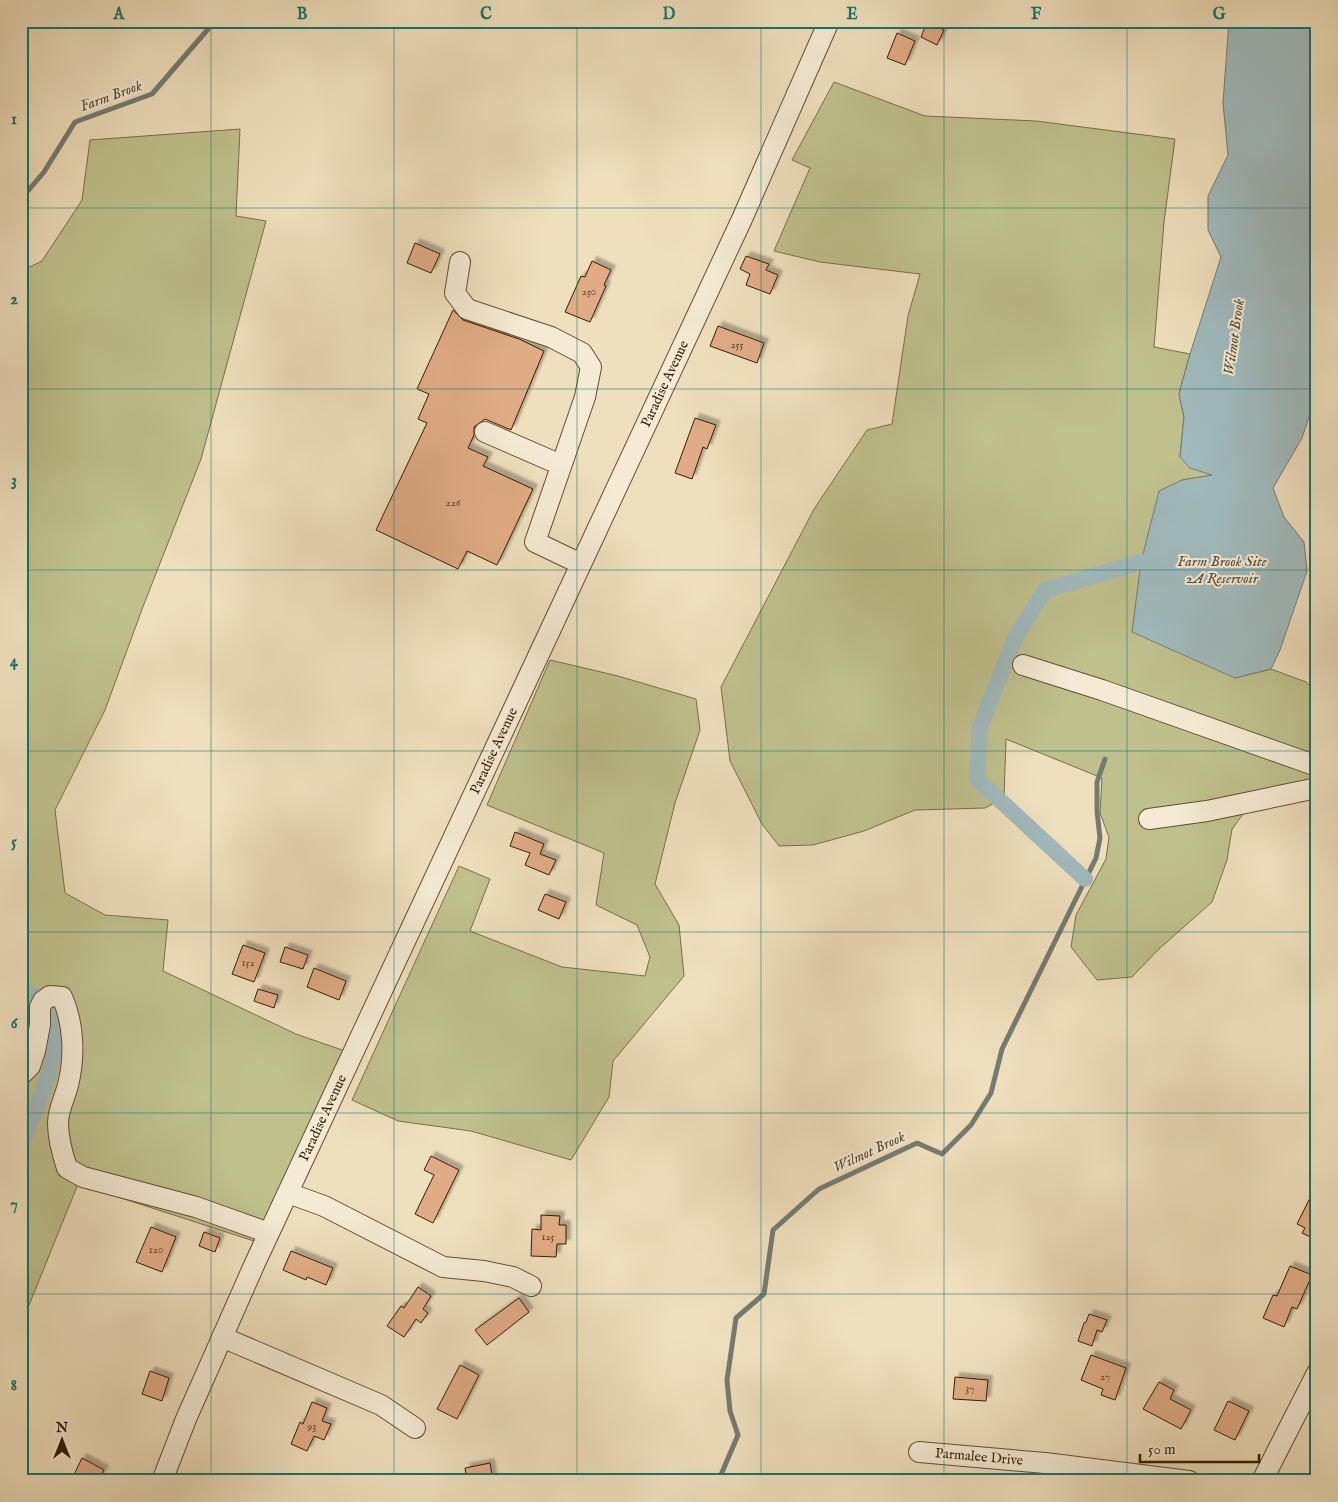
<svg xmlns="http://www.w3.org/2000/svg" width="1338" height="1502" viewBox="0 0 1338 1502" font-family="'IM FELL English',serif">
<defs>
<filter id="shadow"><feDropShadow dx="4.5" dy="-4.5" stdDeviation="1" flood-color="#0004"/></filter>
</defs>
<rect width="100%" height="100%" fill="#efe0bd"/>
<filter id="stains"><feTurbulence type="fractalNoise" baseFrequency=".004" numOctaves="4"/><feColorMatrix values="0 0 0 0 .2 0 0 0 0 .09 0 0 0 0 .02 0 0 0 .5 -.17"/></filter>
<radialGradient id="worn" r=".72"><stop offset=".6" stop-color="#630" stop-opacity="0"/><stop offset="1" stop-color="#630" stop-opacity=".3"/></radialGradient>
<path fill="#bfc18d" stroke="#7a6e46" d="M 834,82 L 925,116 L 1036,121 L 1175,139 L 1164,222 L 1154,347 L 1190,354 L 1179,394 L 1184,417 L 1180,457 L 1214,475 L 1182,480 L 1235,678 L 1271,669 L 1306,682 L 1317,693 L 1317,786 L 1254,799 L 1232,829 L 1227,860 L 1212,902 L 1159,949 L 1132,977 L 1097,980 L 1071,947 L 1076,915 L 1106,859 L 1109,837 L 1100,813 L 1102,778 L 1006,739 L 1004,798 L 985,808 L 915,810 L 864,831 L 813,845 L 779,846 L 762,824 L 730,761 L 721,687 L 814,509 L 867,430 L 892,424 L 908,316 L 920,274 L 820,262 L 774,251 L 810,168 L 792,160 Z
M 240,129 L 236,216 L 266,221 L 201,459 L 144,604 L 105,710 L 55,810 L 65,893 L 105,915 L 168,920 L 163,971 L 296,1034 L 345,1051 L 257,1242 L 78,1184 L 21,1325 L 21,271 L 42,261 L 82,200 L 90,140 Z
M 550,660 L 618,676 L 696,699 L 700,730 L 675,803 L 655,884 L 679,925 L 684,976 L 613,1061 L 609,1097 L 571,1160 L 471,1131 L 398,1121 L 352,1100 L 459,866 L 490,879 L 470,931 L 562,967 L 645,976 L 650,957 L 637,925 L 596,905 L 604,853 L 487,805 Z"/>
<path fill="#a0babd" stroke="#757b71" d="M 1229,21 L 1317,21 L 1317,393 L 1302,438 L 1273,488 L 1284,517 L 1304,542 L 1307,571 L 1280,650 L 1271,669 L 1235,678 L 1132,632 L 1141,562 L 1159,491 L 1182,480 L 1212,475 L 1190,468 L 1180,457 L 1184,417 L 1179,394 L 1190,354 L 1221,257 L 1208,230 L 1208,196 L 1228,155 L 1223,103 Z"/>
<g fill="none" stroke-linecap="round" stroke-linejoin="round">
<path stroke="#757b71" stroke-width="5" d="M 21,199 L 44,172 L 75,122 L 152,94 L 215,21
M 721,1481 L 720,1477 L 738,1435 L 730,1411 L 727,1380 L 736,1318 L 764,1294 L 773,1230 L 819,1189 L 917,1143 L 942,1154 L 971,1125 L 991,1093 L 1002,1049 L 1096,858 L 1100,838 L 1097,811 L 1097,782 L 1105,759"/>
<path stroke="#a0babd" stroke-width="16" d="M 1085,879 L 977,779 L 980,727 L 1015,638 L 1045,590 L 1141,562 L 1163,565
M 21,992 C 49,996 55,1019 54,1044 C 53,1050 54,1057 52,1063 C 44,1091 31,1119 21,1147"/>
</g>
<path fill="#e0ac85" stroke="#341c00" filter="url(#shadow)" d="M 927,22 L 944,30 L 937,45 L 921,37 Z
M 897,33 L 915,41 L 905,65 L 887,58 Z
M 415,243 L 440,254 L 431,273 L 407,263 Z
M 746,256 L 769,264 L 766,270 L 778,275 L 770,294 L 746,285 L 750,274 L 740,269 Z
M 592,261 L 611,270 L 604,285 L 606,286 L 590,322 L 565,312 L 581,276 L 585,277 Z
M 453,310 L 463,320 L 519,339 L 544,351 L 511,430 L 485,419 L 474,427 L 474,435 L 468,448 L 488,457 L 483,466 L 533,489 L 497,565 L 467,551 L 458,569 L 376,530 L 427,423 L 418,419 L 429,394 L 417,389 Z
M 718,326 L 764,343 L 757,363 L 710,346 Z
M 695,418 L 716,425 L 707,449 L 703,447 L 692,479 L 675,473 Z
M 515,832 L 544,844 L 540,854 L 556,860 L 549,875 L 525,865 L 530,853 L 510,846 Z
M 545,894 L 566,902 L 559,919 L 538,910 Z
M 243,945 L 265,953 L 254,982 L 232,974 Z
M 285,947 L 308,955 L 303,969 L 280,962 Z
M 314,968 L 346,981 L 339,1000 L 307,987 Z
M 258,989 L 278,995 L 274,1008 L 254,1001 Z
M 431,1156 L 459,1170 L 433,1223 L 415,1214 L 434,1175 L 424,1170 Z
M 1317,1184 L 1317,1240 L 1302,1233 L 1305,1228 L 1297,1224 Z
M 541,1215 L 560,1216 L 559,1225 L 566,1225 L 566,1244 L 557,1244 L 556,1257 L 531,1256 L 532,1229 L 541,1230 Z
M 151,1227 L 176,1237 L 162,1272 L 136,1262 Z
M 204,1232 L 220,1238 L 215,1252 L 199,1246 Z
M 291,1251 L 333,1268 L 326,1285 L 307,1277 L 306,1280 L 283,1270 Z
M 1290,1266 L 1312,1275 L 1297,1309 L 1292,1307 L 1284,1327 L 1263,1318 L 1273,1295 L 1277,1296 Z
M 418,1287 L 431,1296 L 423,1309 L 428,1313 L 421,1323 L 416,1319 L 404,1337 L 387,1326 L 401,1306 L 404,1308 Z
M 519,1298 L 529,1312 L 487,1345 L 475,1330 Z
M 1089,1314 L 1107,1320 L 1102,1332 L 1097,1330 L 1092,1346 L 1078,1341 L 1084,1323 L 1086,1322 Z
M 1091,1355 L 1126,1368 L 1115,1400 L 1101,1395 L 1103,1389 L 1081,1380 Z
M 460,1365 L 479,1375 L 457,1419 L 437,1409 Z
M 150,1371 L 169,1378 L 162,1401 L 142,1394 Z
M 955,1377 L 988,1380 L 986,1401 L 953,1399 Z
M 1159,1382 L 1174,1390 L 1170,1399 L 1191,1410 L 1181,1429 L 1143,1409 Z
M 1228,1401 L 1249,1411 L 1235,1440 L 1214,1430 Z
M 312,1402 L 327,1408 L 322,1421 L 331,1424 L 324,1440 L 314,1436 L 307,1451 L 291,1444 L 300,1422 L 303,1424 Z
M 82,1458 L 104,1470 L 98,1481 L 71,1481 Z
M 490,1463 L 493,1481 L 467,1481 L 465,1468 Z"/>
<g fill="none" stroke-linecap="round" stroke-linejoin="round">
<g stroke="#634d2f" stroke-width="22">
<path id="minor" d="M 460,262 L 455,293 L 467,309 L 551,337 L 582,353 L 591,367 L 585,397 L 535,542 L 581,564
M 485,432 L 561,465
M 1023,665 L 1102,690 L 1317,766
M 1149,819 L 1207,811 L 1317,788
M 21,1075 L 30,1066 L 35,1051 L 40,1025 L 40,1007 L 43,1001 L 50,996 L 62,997 C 74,1023 75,1057 68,1085 C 65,1097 58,1110 58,1123 C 58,1138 62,1153 67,1168 L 83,1177 L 196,1207 L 269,1233
M 288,1193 L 324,1206 L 443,1267 L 484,1271 L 513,1277 L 531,1286
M 222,1337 L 381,1405 L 415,1428
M 919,1452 L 1045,1463 L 1189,1481
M 162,1481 L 186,1419 L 255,1263 L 742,219 L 829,21
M 1262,1481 L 1317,1373"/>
</g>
<use href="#minor" stroke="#f5ebd4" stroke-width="20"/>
</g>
<path fill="none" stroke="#0f766e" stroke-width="1" stroke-opacity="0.55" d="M 211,21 L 211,1481M 394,21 L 394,1481M 577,21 L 577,1481M 761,21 L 761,1481M 944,21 L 944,1481M 1127,21 L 1127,1481M 21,208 L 1317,208M 21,389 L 1317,389M 21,570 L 1317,570M 21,751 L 1317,751M 21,932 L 1317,932M 21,1113 L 1317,1113M 21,1294 L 1317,1294"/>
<g text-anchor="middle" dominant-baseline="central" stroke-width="4" stroke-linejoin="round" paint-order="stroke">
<g font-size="11" fill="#5f4021">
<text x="589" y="292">250</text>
<text x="737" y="345">255</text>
<text x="453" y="503">226</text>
<text x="248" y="963">152</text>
<text x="548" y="1237">125</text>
<text x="156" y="1250">120</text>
<text x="1105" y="1377">27</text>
<text x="970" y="1389">37</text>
<text x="312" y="1427">93</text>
</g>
<g font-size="14" fill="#341c00" stroke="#f5ebd4">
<text transform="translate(665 384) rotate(-65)">Paradise Avenue</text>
<text transform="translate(494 751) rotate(-65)">Paradise Avenue</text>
<text transform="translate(323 1118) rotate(-65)">Paradise Avenue</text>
<text transform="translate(979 1457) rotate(5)">Parmalee Drive</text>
</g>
<g font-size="15" font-style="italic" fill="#544b39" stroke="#f5ebd4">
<text transform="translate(111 96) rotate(-20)">Farm Brook</text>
<text transform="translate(1234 337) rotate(-82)">Wilmot Brook</text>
<text x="1222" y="561">Farm Brook Site<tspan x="1222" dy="17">2A Reservoir</tspan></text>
<text transform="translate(869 1152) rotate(-25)">Wilmot Brook</text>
</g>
</g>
<rect width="1338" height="1502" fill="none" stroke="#efe0bd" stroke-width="55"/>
<g transform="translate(62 1440)" stroke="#f5ebd4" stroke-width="4" paint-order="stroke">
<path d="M0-4L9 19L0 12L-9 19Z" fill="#341c00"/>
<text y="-8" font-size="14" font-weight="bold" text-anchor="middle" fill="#341c00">N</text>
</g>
<path d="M1140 1454v8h119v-8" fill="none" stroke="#341c00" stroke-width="2.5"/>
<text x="1148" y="1454" font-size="15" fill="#341c00" stroke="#f5ebd4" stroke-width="4" paint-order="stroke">50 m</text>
<rect x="28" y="28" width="1282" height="1446" fill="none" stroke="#0f766e" stroke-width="2"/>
<g font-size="16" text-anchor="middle" font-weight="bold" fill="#0f766e">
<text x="119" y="19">A</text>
<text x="302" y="19">B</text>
<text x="486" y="19">C</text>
<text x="669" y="19">D</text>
<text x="852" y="19">E</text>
<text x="1036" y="19">F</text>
<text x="1219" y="19">G</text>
<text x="14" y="124">1</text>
<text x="14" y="304">2</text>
<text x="14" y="485">3</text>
<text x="14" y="666">4</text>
<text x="14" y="847">5</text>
<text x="14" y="1028">6</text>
<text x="14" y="1209">7</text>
<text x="14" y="1390">8</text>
</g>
<rect width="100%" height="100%" filter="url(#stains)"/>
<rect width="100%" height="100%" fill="url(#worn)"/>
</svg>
